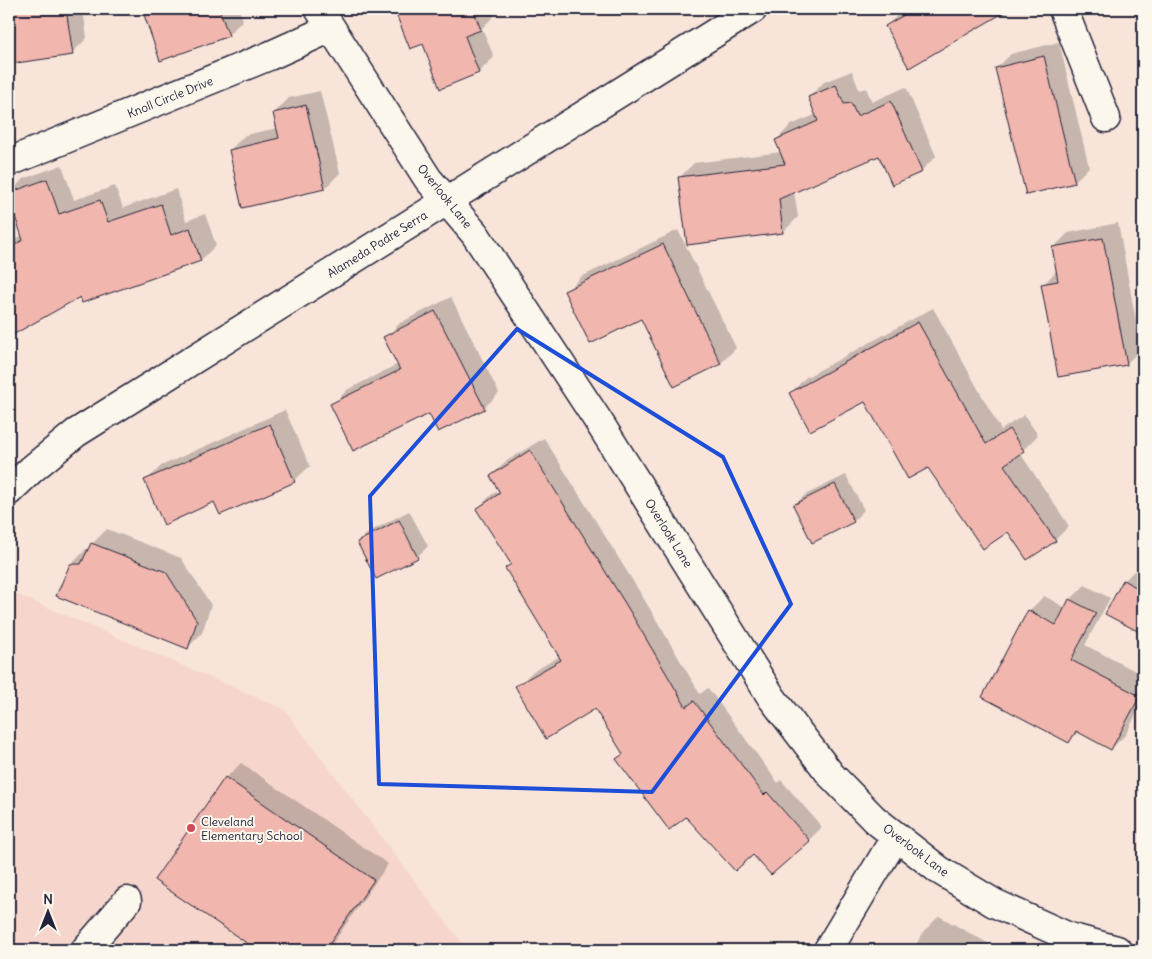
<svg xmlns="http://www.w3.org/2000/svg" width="1152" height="959" viewBox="0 0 1152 959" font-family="Delius,sans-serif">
<rect width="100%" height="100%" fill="#f8e4d9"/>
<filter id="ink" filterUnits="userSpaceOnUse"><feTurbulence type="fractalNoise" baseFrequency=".02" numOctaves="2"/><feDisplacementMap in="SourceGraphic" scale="10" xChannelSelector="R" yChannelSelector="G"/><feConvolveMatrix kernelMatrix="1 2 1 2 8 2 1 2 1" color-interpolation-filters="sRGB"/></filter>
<g filter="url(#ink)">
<path fill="#f6d6cc" d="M 9,591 L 284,709 L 465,947 L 473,950 L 9,950 Z"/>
<path fill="#0003" d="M 9,9 L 83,9 L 87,38 L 72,53 L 9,63 Z
M 143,9 L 239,9 L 243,20 L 228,35 L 161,59 Z
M 395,9 L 493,9 L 496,14 L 482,28 L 494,57 L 479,72 L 424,42 L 410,48 Z
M 905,9 L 1008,9 L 910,66 L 886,26 Z
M 1135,9 L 1143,9 L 1143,36 Z
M 1059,42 L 1089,167 L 1074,182 L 996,69 L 1011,54 Z
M 852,71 L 859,90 L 866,88 L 872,102 L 906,87 L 936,156 L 921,171 L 880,154 L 794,191 L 798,217 L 783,232 L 679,178 L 694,163 L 781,152 L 776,140 L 791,125 L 817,114 L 809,97 L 824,82 Z
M 320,91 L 340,173 L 325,188 L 230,150 L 245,135 L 278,128 L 274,113 L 289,98 Z
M 62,165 L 74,200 L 115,186 L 123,208 L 176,189 L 186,221 L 205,214 L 216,245 L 201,260 L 82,301 L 80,295 L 9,335 L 9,243 L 23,235 L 9,194 L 23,179 Z
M 1118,223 L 1141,349 L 1126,364 L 1043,285 L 1057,270 L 1053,248 L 1068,233 Z
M 678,230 L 736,348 L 721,363 L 641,317 L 566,292 L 581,277 Z
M 451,297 L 499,393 L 484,408 L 430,412 L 332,405 L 347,390 L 398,364 L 385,338 L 400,323 Z
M 933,308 L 1001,430 L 1024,415 L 1038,435 L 1020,453 L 1069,526 L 1055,540 L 1008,530 L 928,466 L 866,401 L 791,393 L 805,378 Z
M 285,410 L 310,466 L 295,480 L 221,513 L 215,500 L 146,481 L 161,466 Z
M 544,438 L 641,594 L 700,694 L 708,688 L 778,783 L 781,780 L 822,827 L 809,840 L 753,854 L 686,815 L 618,759 L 624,753 L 596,708 L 517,687 L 531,673 L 560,656 L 506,568 L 512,563 L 478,509 L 491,495 L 500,490 L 491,476 L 505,462 Z
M 846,475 L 864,510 L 853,521 L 813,541 L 795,505 L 805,495 Z
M 409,511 L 428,546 L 418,556 L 377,577 L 358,542 L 369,532 Z
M 107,529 L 181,558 L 211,605 L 202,633 L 187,648 L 71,565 L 86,549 L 89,549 L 92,544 Z
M 1134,571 L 1143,576 L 1143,633 L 1107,614 L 1124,581 Z
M 1085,585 L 1110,598 L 1085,645 L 1143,675 L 1143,701 L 1126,734 L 1111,749 L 1079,732 L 1069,741 L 1029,611 L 1044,596 L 1066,608 L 1070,600 Z
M 241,763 L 388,864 L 328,950 L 259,950 L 156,879 L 226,778 Z
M 939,916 L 1000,950 L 913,950 L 924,931 Z"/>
<path fill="#f1b6ad" stroke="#22223b" d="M 9,9 L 66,9 L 73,55 L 9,64 Z
M 142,9 L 219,9 L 229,36 L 160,61 Z
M 394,9 L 473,9 L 481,30 L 465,36 L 479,73 L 440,89 L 423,44 L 410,49 Z
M 914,9 L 1010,9 L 909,68 L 885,26 Z
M 1044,56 L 1075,183 L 1026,195 L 995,68 Z
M 836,85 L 844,104 L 851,103 L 857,116 L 891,101 L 922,172 L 892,185 L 879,156 L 779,199 L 783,233 L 687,245 L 678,177 L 785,164 L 775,140 L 818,121 L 808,97 Z
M 306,105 L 325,189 L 242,208 L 229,150 L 279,138 L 273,113 Z
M 47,179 L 59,214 L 100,200 L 108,222 L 161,204 L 171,235 L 190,228 L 201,261 L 82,303 L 80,297 L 9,337 L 9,248 L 23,240 L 9,198 L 9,193 Z
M 1103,238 L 1127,365 L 1058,377 L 1041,284 L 1058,281 L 1052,247 Z
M 663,244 L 721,364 L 674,387 L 641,319 L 590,344 L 564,291 Z
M 435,311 L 485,409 L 438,432 L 429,414 L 353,451 L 330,404 L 400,370 L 383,337 Z
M 918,322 L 986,444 L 1009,429 L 1024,451 L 1004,465 L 1056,541 L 1027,560 L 1008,532 L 983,549 L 928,468 L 908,479 L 865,402 L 810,431 L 789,393 Z
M 270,424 L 295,482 L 220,515 L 214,502 L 164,525 L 144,480 Z
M 530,450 L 628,608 L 686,707 L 694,701 L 764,795 L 767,792 L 810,841 L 771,875 L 753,855 L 735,871 L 686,817 L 669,830 L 616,759 L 623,754 L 595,709 L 546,739 L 515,686 L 561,660 L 505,568 L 511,564 L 476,509 L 500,493 L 490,476 Z
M 835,484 L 854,522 L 812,543 L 793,505 Z
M 399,520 L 418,558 L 376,579 L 357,542 Z
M 91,543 L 166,572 L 197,621 L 188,649 L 56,596 L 70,564 L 81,564 Z
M 1123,580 L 1143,591 L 1143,634 L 1105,614 Z
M 1069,599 L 1096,613 L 1071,660 L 1140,696 L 1111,750 L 1076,731 L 1069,743 L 982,697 L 1028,610 L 1056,625 Z
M 225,777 L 374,880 L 325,950 L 257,950 L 154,880 Z"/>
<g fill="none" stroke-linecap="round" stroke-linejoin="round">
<g stroke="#22223b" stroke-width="31">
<path id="minor" d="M 319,9 L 428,179 L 475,234 L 597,419 L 772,698 L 831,775 L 874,819 L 939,870 L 994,903 L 1069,937 L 1117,950
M 1063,9 L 1106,118
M 9,162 L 269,56 L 331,28
M 9,491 L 32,469 L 76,433 L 753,9
M 85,950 L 127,901
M 828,950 L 896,836"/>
</g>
<use href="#minor" stroke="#fbf7ec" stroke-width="28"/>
</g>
</g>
<path fill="none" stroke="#1d4ed8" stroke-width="4" stroke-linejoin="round" d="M 517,329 L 723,457 L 791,604 L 652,792 L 379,784 L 370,496 Z"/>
<circle fill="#d1495b" stroke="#fbf7ec" stroke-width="2" cx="191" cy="828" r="5"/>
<g text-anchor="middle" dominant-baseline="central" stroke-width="4" stroke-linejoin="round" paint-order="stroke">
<g font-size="12" fill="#22223b" stroke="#fbf7ec">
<text transform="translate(170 97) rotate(-22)">Knoll Circle Drive</text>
<text transform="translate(445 196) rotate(51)">Overlook Lane</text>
<text transform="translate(377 244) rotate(-32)">Alameda Padre Serra</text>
<text transform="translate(669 533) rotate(58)">Overlook Lane</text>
<text transform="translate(916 850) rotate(37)">Overlook Lane</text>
</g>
<g font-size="12" fill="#22223b" stroke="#fbf7ec" text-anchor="start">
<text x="201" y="821">Cleveland<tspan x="201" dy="14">Elementary School</tspan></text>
</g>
</g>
<rect width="1152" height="959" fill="none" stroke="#fbf7ec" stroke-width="30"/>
<rect x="15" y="15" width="1122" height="929" fill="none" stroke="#22223b" stroke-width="2" filter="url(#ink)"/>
<g transform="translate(48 912)" stroke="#fbf7ec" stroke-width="4" paint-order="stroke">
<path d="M0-4L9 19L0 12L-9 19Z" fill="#22223b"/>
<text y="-8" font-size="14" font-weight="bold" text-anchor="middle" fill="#22223b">N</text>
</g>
</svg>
